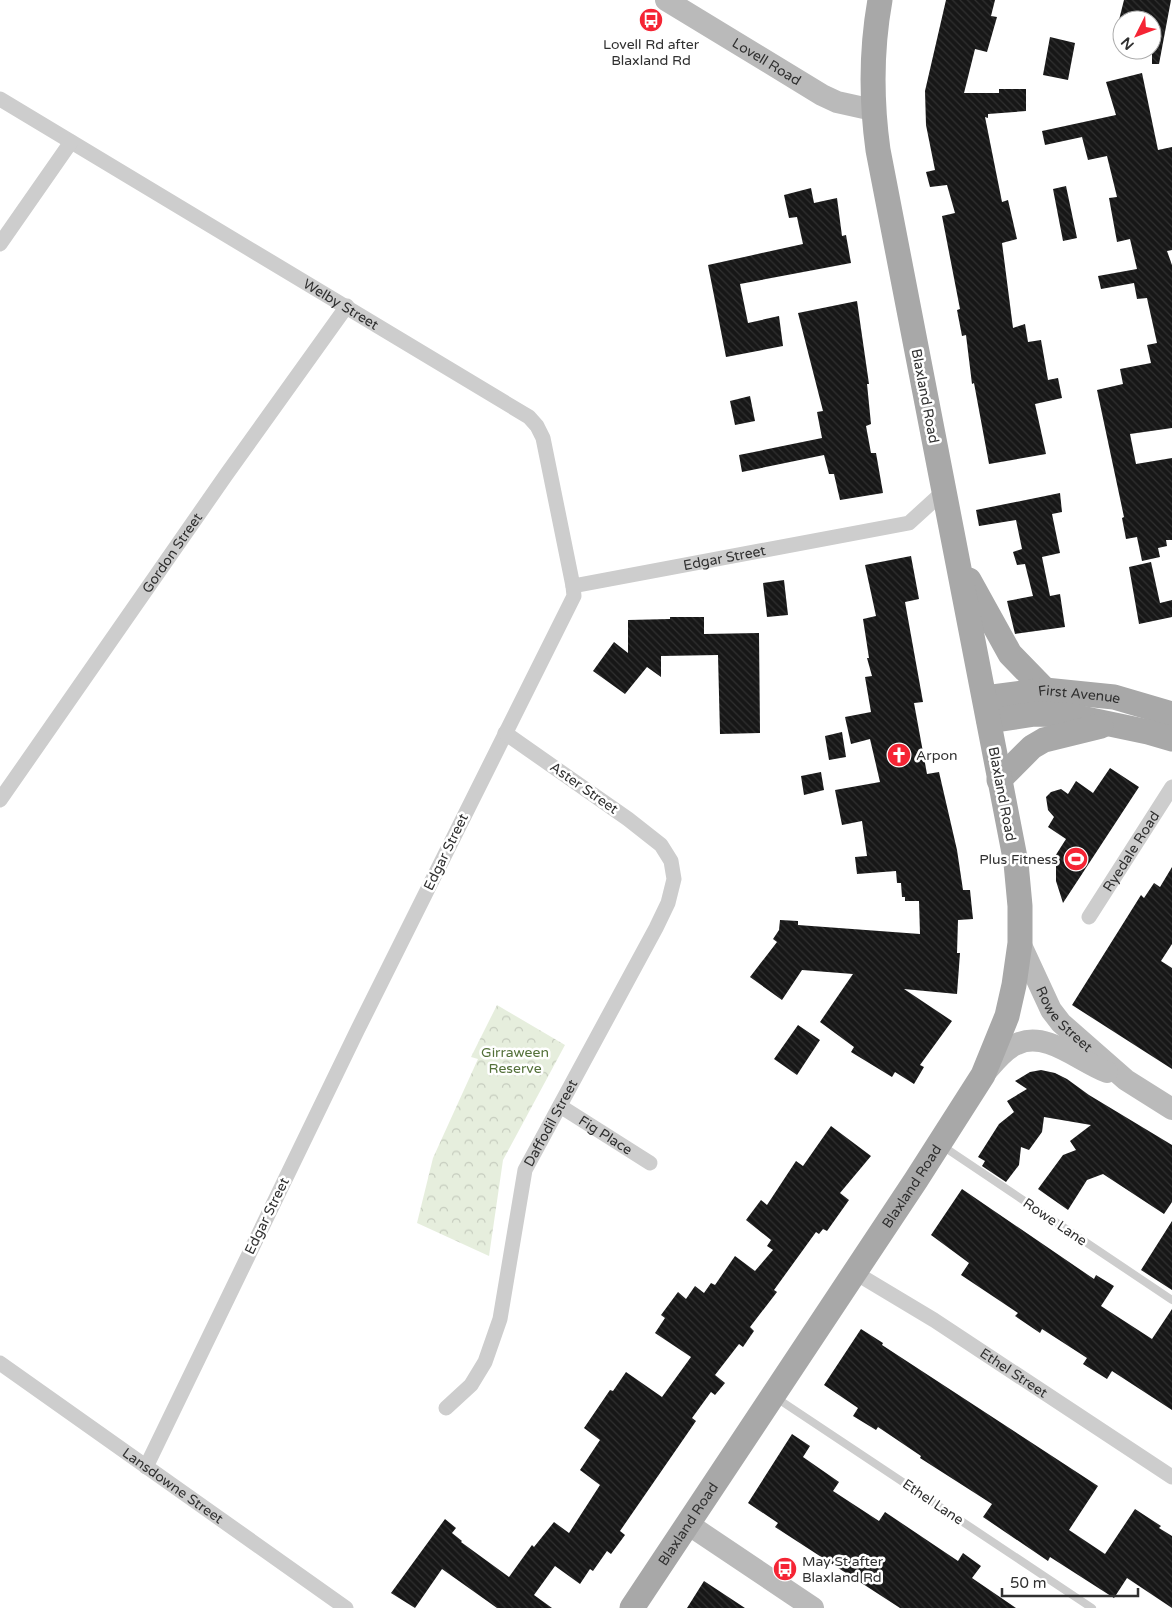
<svg xmlns="http://www.w3.org/2000/svg" width="1172" height="1608" viewBox="0 0 1172 1608" font-family="'Varela Round',sans-serif">
<defs>
<pattern id="park-crowns" width="20" height="18" patternUnits="userSpaceOnUse" patternTransform="scale(1.25)"><rect width="20" height="18" fill="#e6eedd"/><path d="M2 6a3 3 0 1 1 6 0M12 15a3 3 0 1 1 6 0" fill="none" stroke="#c6ccbe"/></pattern>
<pattern id="building-back-hatch" width="6" height="6" patternUnits="userSpaceOnUse" patternTransform="scale(1.25)"><rect width="6" height="6" fill="#171717"/><path d="M-1 5l2 2M0 0l6 6M5-1l2 2" fill="none" stroke="#303030"/></pattern>
</defs>
<rect width="100%" height="100%" fill="#fff"/>
<path fill="url(#park-crowns)" d="M 497,1005 L 565,1045 L 503,1160 L 489,1256 L 417,1223 L 433,1158 L 478,1059 L 471,1057 Z"/>
<path fill="url(#building-back-hatch)" d="M 946,0 L 995,0 L 991,16 L 997,17 L 987,52 L 975,49 L 964,93 L 999,93 L 999,89 L 1026,89 L 1026,111 L 988,114 L 988,118 L 985,117 L 1002,202 L 1008,200 L 1017,239 L 1002,243 L 1013,328 L 1025,324 L 1028,342 L 1041,340 L 1048,380 L 1058,378 L 1062,398 L 1035,404 L 1046,454 L 989,464 L 974,383 L 972,384 L 966,335 L 962,336 L 957,310 L 960,309 L 942,216 L 955,213 L 947,185 L 930,187 L 926,172 L 935,170 L 926,125 L 925,91 Z
M 1124,0 L 1171,0 L 1159,64 L 1152,64 L 1152,20 L 1119,20 Z
M 1050,37 L 1075,43 L 1068,80 L 1043,75 Z
M 1142,73 L 1158,150 L 1172,147 L 1172,250 L 1167,251 L 1172,265 L 1172,428 L 1130,434 L 1136,464 L 1172,458 L 1172,540 L 1166,540 L 1167,546 L 1158,548 L 1160,557 L 1142,561 L 1137,537 L 1126,539 L 1122,518 L 1124,517 L 1097,390 L 1123,384 L 1120,369 L 1151,363 L 1147,345 L 1157,343 L 1147,298 L 1137,299 L 1134,283 L 1101,289 L 1098,276 L 1137,269 L 1130,239 L 1117,242 L 1109,198 L 1117,197 L 1107,156 L 1088,160 L 1082,137 L 1045,145 L 1042,131 L 1116,115 L 1106,82 Z
M 1066,186 L 1077,238 L 1063,241 L 1053,189 Z
M 811,188 L 814,203 L 837,198 L 842,236 L 846,235 L 851,263 L 740,284 L 748,323 L 779,316 L 783,346 L 726,357 L 708,265 L 803,244 L 797,217 L 789,218 L 784,195 Z
M 857,301 L 869,384 L 867,384 L 871,424 L 866,426 L 871,453 L 876,453 L 883,493 L 840,500 L 834,474 L 829,474 L 824,455 L 742,472 L 739,455 L 822,438 L 817,412 L 823,411 L 798,313 Z
M 750,396 L 755,421 L 735,425 L 730,401 Z
M 1060,493 L 1062,512 L 1052,514 L 1060,553 L 1042,557 L 1050,596 L 1060,594 L 1065,627 L 1015,634 L 1007,601 L 1033,596 L 1025,564 L 1017,565 L 1013,552 L 1022,549 L 1016,520 L 979,526 L 976,510 Z
M 911,556 L 919,599 L 905,602 L 923,702 L 914,703 L 927,774 L 939,772 L 957,850 L 963,890 L 970,890 L 973,919 L 958,920 L 957,953 L 960,953 L 957,994 L 904,989 L 952,1021 L 920,1065 L 924,1067 L 914,1084 L 895,1072 L 892,1077 L 851,1052 L 854,1047 L 820,1022 L 853,974 L 802,970 L 782,1000 L 750,977 L 777,942 L 773,939 L 779,930 L 780,920 L 798,921 L 798,925 L 920,934 L 919,901 L 905,901 L 905,897 L 902,897 L 901,883 L 897,883 L 896,871 L 857,874 L 855,857 L 867,856 L 862,821 L 842,825 L 835,790 L 880,782 L 870,739 L 851,744 L 845,717 L 871,712 L 865,677 L 872,676 L 867,658 L 869,658 L 863,619 L 876,616 L 865,565 Z
M 1151,562 L 1160,603 L 1172,600 L 1172,617 L 1139,624 L 1129,567 Z
M 784,580 L 788,615 L 767,617 L 763,583 Z
M 670,617 L 704,617 L 704,634 L 759,633 L 760,733 L 720,734 L 718,655 L 661,656 L 661,677 L 647,667 L 625,694 L 593,671 L 614,642 L 628,653 L 628,620 L 670,619 Z
M 842,732 L 846,757 L 829,760 L 825,736 Z
M 1110,768 L 1139,787 L 1063,903 L 1056,881 L 1056,863 L 1052,861 L 1066,839 L 1048,827 L 1054,817 L 1048,810 L 1046,797 L 1051,792 L 1061,789 L 1068,794 L 1076,781 L 1093,793 Z
M 821,772 L 824,790 L 804,795 L 801,776 Z
M 1172,867 L 1172,944 L 1161,961 L 1172,968 L 1172,1069 L 1072,1005 L 1141,895 L 1144,898 L 1154,883 L 1160,887 Z
M 798,1025 L 820,1040 L 797,1075 L 774,1059 Z
M 1041,1070 L 1055,1073 L 1067,1079 L 1089,1095 L 1172,1145 L 1172,1202 L 1164,1214 L 1103,1174 L 1087,1180 L 1068,1210 L 1038,1189 L 1063,1155 L 1076,1150 L 1070,1141 L 1091,1125 L 1044,1117 L 1042,1132 L 1029,1150 L 1021,1147 L 1019,1165 L 1006,1182 L 982,1166 L 985,1161 L 978,1157 L 999,1124 L 1014,1112 L 1007,1101 L 1027,1089 L 1015,1081 L 1030,1072 Z
M 831,1126 L 871,1156 L 840,1193 L 849,1200 L 827,1231 L 823,1229 L 819,1234 L 816,1232 L 774,1290 L 777,1292 L 750,1327 L 754,1331 L 743,1347 L 739,1344 L 715,1375 L 725,1383 L 715,1395 L 711,1392 L 692,1418 L 696,1421 L 620,1531 L 625,1535 L 611,1554 L 607,1551 L 593,1571 L 590,1569 L 580,1584 L 555,1566 L 534,1595 L 552,1608 L 497,1608 L 442,1569 L 415,1608 L 391,1593 L 445,1519 L 456,1528 L 452,1533 L 462,1541 L 461,1542 L 509,1577 L 532,1545 L 534,1547 L 554,1522 L 569,1533 L 600,1485 L 580,1470 L 600,1440 L 584,1428 L 610,1390 L 613,1391 L 626,1372 L 662,1397 L 691,1357 L 655,1333 L 665,1318 L 661,1315 L 678,1292 L 686,1299 L 695,1286 L 704,1293 L 711,1283 L 715,1285 L 735,1256 L 755,1271 L 773,1250 L 767,1246 L 771,1240 L 746,1220 L 761,1200 L 767,1205 L 796,1161 L 803,1166 Z
M 962,1189 L 1094,1279 L 1096,1275 L 1114,1286 L 1101,1306 L 1152,1339 L 1172,1309 L 1172,1410 L 1112,1371 L 1107,1379 L 1083,1364 L 1087,1358 L 1042,1329 L 1040,1333 L 1015,1316 L 1018,1313 L 961,1275 L 969,1263 L 931,1235 Z
M 1172,1221 L 1172,1290 L 1141,1270 Z
M 861,1329 L 883,1343 L 882,1345 L 1098,1486 L 1069,1530 L 1105,1554 L 1135,1509 L 1161,1526 L 1159,1528 L 1172,1536 L 1172,1608 L 1127,1578 L 1114,1598 L 1050,1557 L 1048,1561 L 983,1517 L 992,1504 L 920,1458 L 921,1456 L 878,1427 L 876,1430 L 853,1416 L 858,1408 L 824,1385 Z
M 792,1434 L 810,1446 L 803,1457 L 839,1482 L 833,1491 L 879,1521 L 885,1512 L 958,1561 L 963,1553 L 981,1566 L 972,1578 L 1016,1608 L 900,1608 L 775,1527 L 778,1523 L 748,1503 Z
M 704,1581 L 745,1608 L 687,1608 Z"/>
<g fill="none" stroke-linecap="round" stroke-linejoin="round">
<path stroke="#cdcdcd" stroke-width="8" d="M 941,1145 L 1172,1300
M 775,1397 L 1092,1608"/>
<g stroke="#cdcdcd" stroke-width="15">
<path id="s1" d="M 0,99 L 529,417 L 537,426 L 543,438 L 573,586 L 574,596 L 357,1031 L 146,1467"/>
<path d="M 0,244 L 71,142"/>
<path id="s2" d="M 573,586 L 909,523 L 943,492"/>
<path id="s3" d="M 0,800 L 226,475 L 347,306"/>
<path id="s4" d="M 1089,917 L 1172,787"/>
<path id="s5" d="M 560,1106 L 650,1163"/>
<path id="s6" d="M 854,1272 L 934,1320 L 1172,1477"/>
<path id="s7" d="M 0,1363 L 346,1608"/>
<path id="s8" d="M 446,1408 L 471,1385 L 485,1362 L 500,1319 L 525,1170 L 656,928 L 668,903 L 674,879 L 671,861 L 661,845 L 628,819 L 505,733"/>
</g>
<g stroke="#bababa" stroke-width="22">
<path id="s9" d="M 666,0 L 822,95 L 837,102 L 873,110"/>
<path id="s10" d="M 1020,943 L 1051,1010 L 1061,1023 L 1126,1080 L 1172,1109"/>
<path d="M 985,1073 C 994,1063 1004,1049 1017,1044 C 1046,1030 1080,1062 1107,1072"/>
<path d="M 688,1524 L 813,1608"/>
</g>
<g stroke="#a8a8a8" stroke-width="25">
<path d="M 969,580 L 1010,654 L 1045,690"/>
<path id="s11" d="M 985,698 L 1045,690 L 1114,697 L 1172,714"/>
<path d="M 989,721 L 1035,714 L 1067,715 L 1148,732 L 1172,739"/>
<path d="M 999,780 L 1032,747 L 1044,740 L 1101,726"/>
<path id="s12" d="M 632,1608 L 916,1180 L 983,1075 L 1007,1016 L 1014,985 L 1020,943 L 1020,906 L 1016,863 L 878,150 C 871,99 871,50 880,0"/>
</g>
</g>
<defs>
<g id="bus-disc" transform="scale(1.25)"><circle r="9.5" fill="#f52434" stroke="#fff"/><path d="M-5-6H5V4H4V6H2V4H-2V6H-4V4H-5ZM-3.5-4V0h7V-4ZM-3.5 1.2v1.5H-2V1.2ZM2 1.2v1.5H3.5V1.2Z" fill="#fff"/></g>
<g id="church-disc" transform="scale(1.25)"><circle r="9.5" fill="#f52434" stroke="#fff"/><path d="M-1.2-6h2.4v3.5h3.3v2.4h-3.3V6h-2.4V-.1h-3.3v-2.4h3.3Z" fill="#fff"/></g>
<g id="stadium-disc" transform="scale(1.25)"><circle r="9.5" fill="#f52434" stroke="#fff"/><path d="M0-5a6.5 5 0 1 0 0 10a6.5 5 0 1 0 0-10ZM-3.5-1.8h7v3.6h-7Z" fill="#fff"/></g>
</defs>
<g fill-rule="evenodd">
<use href="#bus-disc" x="651" y="20"/>
<use href="#church-disc" x="899" y="755"/>
<use href="#stadium-disc" x="1076" y="859"/>
<use href="#bus-disc" x="785" y="1569"/>
</g>
<g text-anchor="middle" dominant-baseline="central" stroke-width="5" stroke-linejoin="round" paint-order="stroke">
<g font-size="14" fill="#303030" stroke="#fff" text-anchor="start">
<text x="651" y="44" text-anchor="middle">Lovell Rd after<tspan x="651" dy="16">Blaxland Rd</tspan></text>
<text x="916" y="755">Arpon</text>
<text x="1058" y="859" text-anchor="end">Plus Fitness</text>
<text x="802" y="1561">May St after<tspan x="802" dy="16">Blaxland Rd</tspan></text>
</g>
<g font-size="14" fill="#303030" stroke="#fff">
<text stroke="none"><textPath href="#s9" startOffset="118">Lovell Road</textPath></text>
<text stroke="none"><textPath href="#s1" startOffset="398">Welby Street</textPath></text>
<text transform="translate(925 396) rotate(79)">Blaxland Road</text>
<text stroke="none"><textPath href="#s3" startOffset="301">Gordon Street</textPath></text>
<text stroke="none"><textPath href="#s2" startOffset="154">Edgar Street</textPath></text>
<text stroke="none"><textPath href="#s11" startOffset="95">First Avenue</textPath></text>
<text transform="translate(584 788) rotate(35)">Aster Street</text>
<text transform="translate(1002 794) rotate(79)">Blaxland Road</text>
<text transform="translate(446 852) rotate(-64)">Edgar Street</text>
<text stroke="none"><textPath href="#s4" startOffset="78">Ryedale Road</textPath></text>
<text stroke="none"><textPath href="#s10" startOffset="89">Rowe Street</textPath></text>
<text stroke="none"><textPath href="#s8" startOffset="311">Daffodil Street</textPath></text>
<text stroke="none"><textPath href="#s5" startOffset="54">Fig Place</textPath></text>
<text stroke="none"><textPath href="#s12" startOffset="506">Blaxland Road</textPath></text>
<text transform="translate(267 1216) rotate(-64)">Edgar Street</text>
<text transform="translate(1055 1222) rotate(34)">Rowe Lane</text>
<text stroke="none"><textPath href="#s6" startOffset="189">Ethel Street</textPath></text>
<text stroke="none"><textPath href="#s7" startOffset="212">Lansdowne Street</textPath></text>
<text transform="translate(933 1502) rotate(34)">Ethel Lane</text>
<text stroke="none"><textPath href="#s12" startOffset="101">Blaxland Road</textPath></text>
</g>
<g font-size="14" fill="#537039" stroke="#fff">
<text x="515" y="1052">Girraween<tspan x="515" dy="16">Reserve</tspan></text>
</g>
</g>
<g transform="translate(1137 35) rotate(228)"><circle r="24" fill="#ffffff" stroke="#acacac"/>
<path d="M0-4L9 19L0 12L-9 19Z" fill="#f52434"/>
<text y="-8" font-size="14" font-weight="bold" text-anchor="middle" fill="#303030">N</text>
</g>
<path d="M1002 1588v8h136v-8" fill="none" stroke="#303030" stroke-width="2.5"/>
<text x="1010" y="1588" font-size="15" fill="#303030" stroke="#ffffff" stroke-width="4" paint-order="stroke">50 m</text>
</svg>
